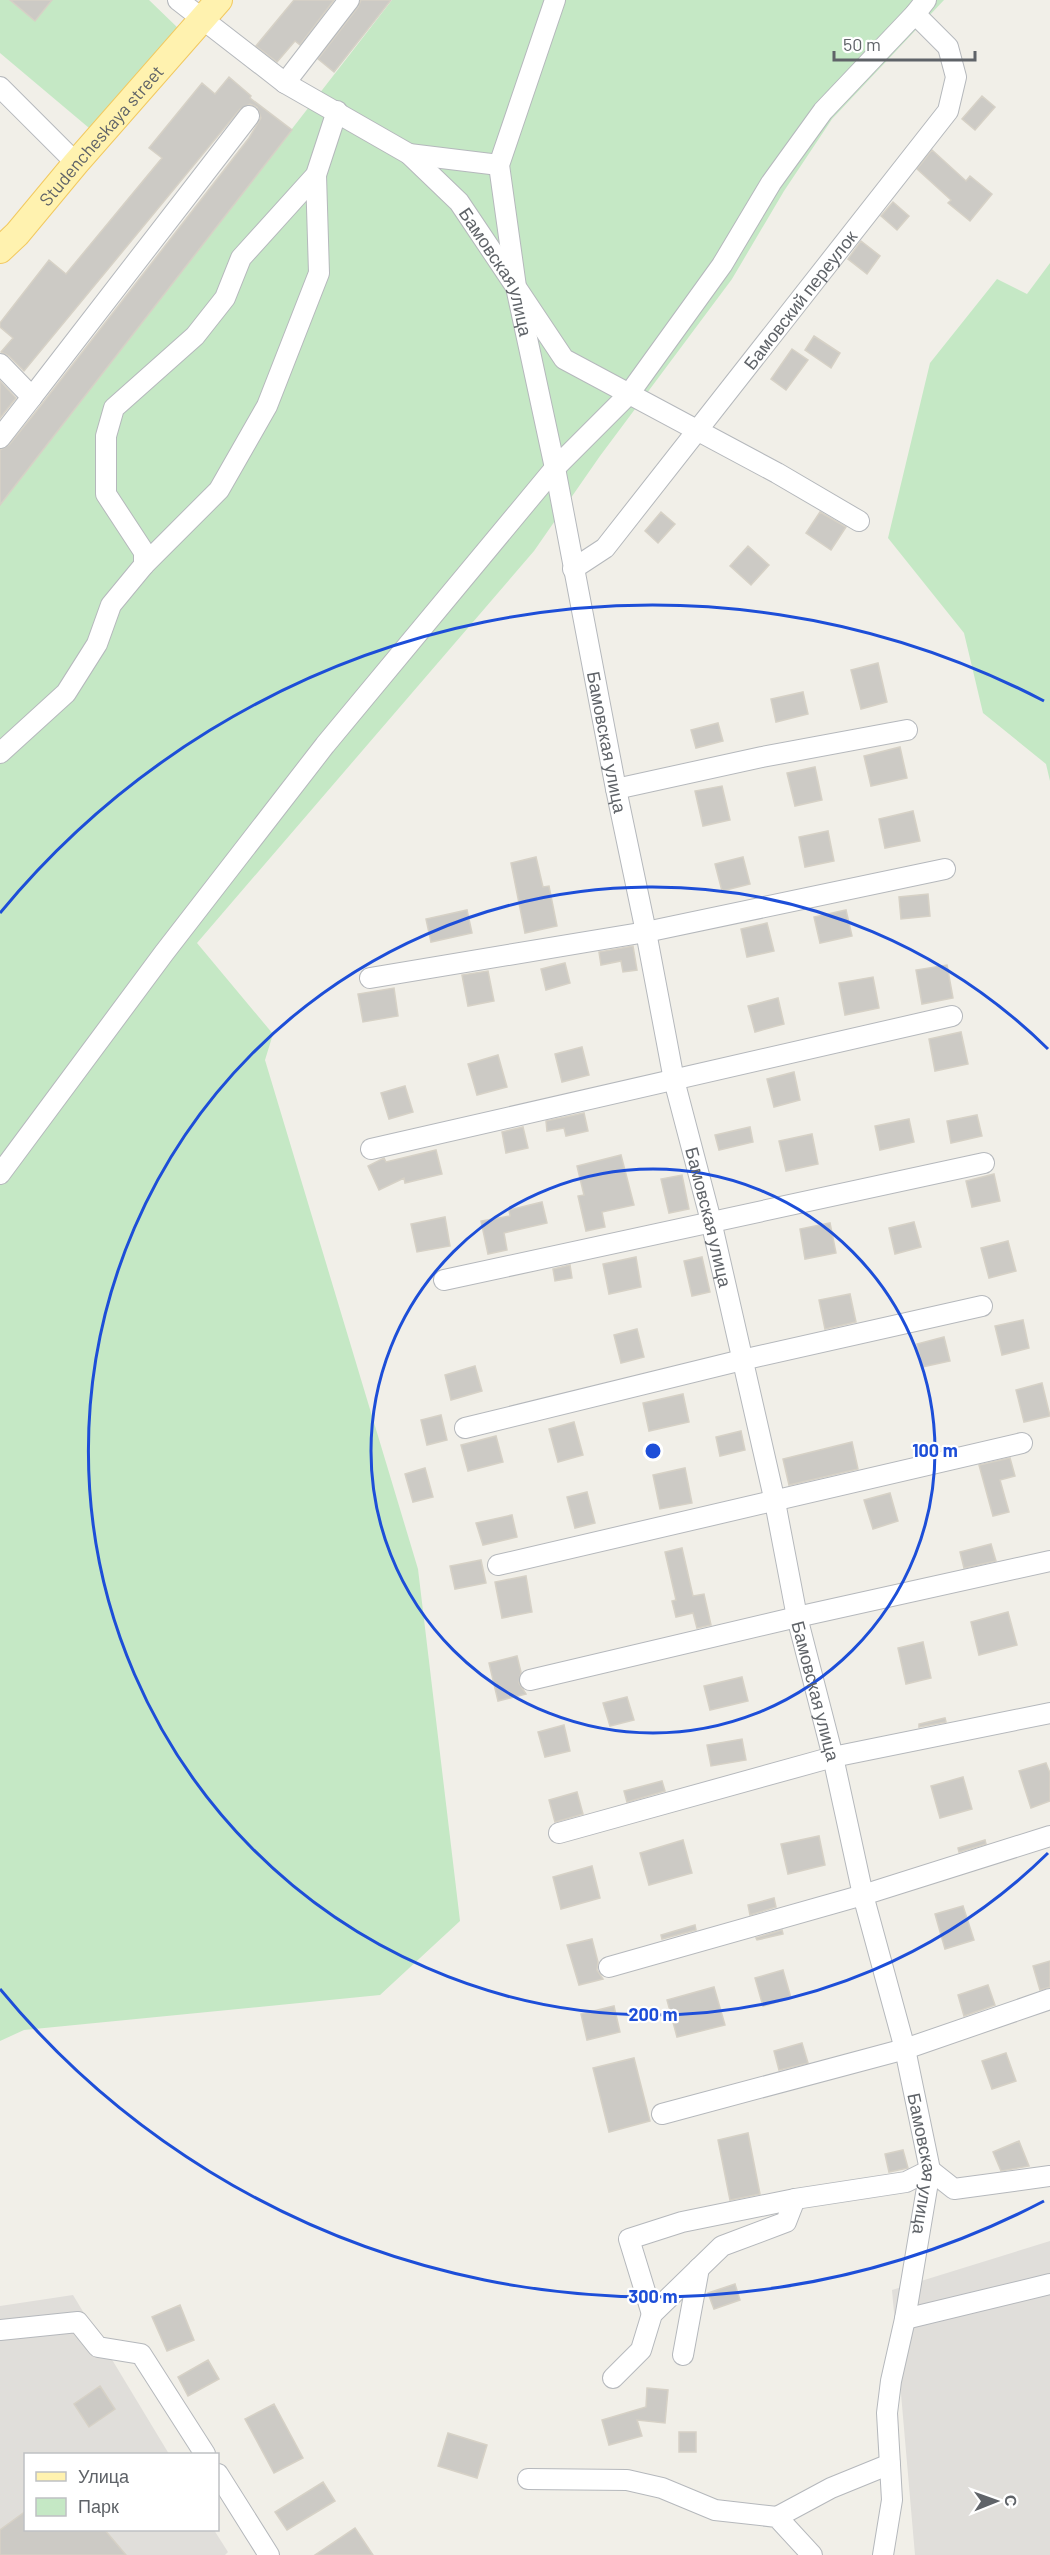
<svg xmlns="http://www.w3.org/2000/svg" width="1050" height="2555" viewBox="0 0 1050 2555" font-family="Barlow,sans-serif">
<rect width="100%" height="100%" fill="#f1efe8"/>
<path fill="#e0deda" d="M 1050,2241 L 1050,2555 L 915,2555 L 892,2290 Z
M 73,2295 L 169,2454 L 26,2454 L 26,2530 L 214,2530 L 228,2552 L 225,2555 L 0,2555 L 0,2306 Z"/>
<path fill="#c5e8c5" d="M 0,0 L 149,0 L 179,29 L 95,133 L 0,53 Z
M 392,0 L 944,0 L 832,119 L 784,191 L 732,279 L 600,456 L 534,551 L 197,943 L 273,1034 L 265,1060 L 418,1569 L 460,1921 L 380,1995 L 24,2030 L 0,2041 L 0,505 Z
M 1050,263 L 1050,781 L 1046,764 L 983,713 L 964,633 L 888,538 L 930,363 L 997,279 L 1027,294 Z"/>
<path fill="#cccac5" stroke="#d6d1c6" stroke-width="1.5" d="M 10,0 L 52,0 L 35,21 Z
M 294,0 L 334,0 L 300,45 L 295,41 L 277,62 L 256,46 Z
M 361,0 L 391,0 L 334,72 L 318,59 L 358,7 Z
M 229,77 L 251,96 L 250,98 L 292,130 L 0,505 L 0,450 L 9,445 L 35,413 L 249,138 L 261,118 L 257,107 L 250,104 L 240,109 L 24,371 L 9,356 L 1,352 L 13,338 L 0,327 L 0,323 L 49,260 L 66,274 L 162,158 L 149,148 L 202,83 L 215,94 Z
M 982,96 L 995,107 L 975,130 L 962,119 Z
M 932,150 L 966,181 L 970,176 L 992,194 L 970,221 L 948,203 L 951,200 L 917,169 Z
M 893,202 L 909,216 L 897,230 L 881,216 Z
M 861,241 L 880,256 L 867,274 L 848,259 Z
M 814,336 L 840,353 L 831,368 L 805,350 Z
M 792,349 L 808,360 L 786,390 L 771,379 Z
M 0,381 L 16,398 L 0,418 Z
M 661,512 L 675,524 L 658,543 L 645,531 Z
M 820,512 L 846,527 L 831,550 L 806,533 Z
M 748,546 L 769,565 L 751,585 L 730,566 Z
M 878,663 L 887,702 L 861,709 L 851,670 Z
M 803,692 L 808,714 L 776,722 L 771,699 Z
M 718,723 L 723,741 L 696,748 L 691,730 Z
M 900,747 L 907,778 L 871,786 L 864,756 Z
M 815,767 L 822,800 L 795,806 L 787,773 Z
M 722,786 L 730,820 L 703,826 L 695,791 Z
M 913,811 L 920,841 L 885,848 L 879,819 Z
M 828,831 L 834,861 L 805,867 L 799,837 Z
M 536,857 L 543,887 L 549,886 L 557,926 L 525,933 L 511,863 Z
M 743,857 L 750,884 L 722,891 L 715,864 Z
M 928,894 L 930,916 L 901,919 L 899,897 Z
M 467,910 L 472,933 L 431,942 L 426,919 Z
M 846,910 L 852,936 L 820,943 L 814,917 Z
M 767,923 L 774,951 L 747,957 L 741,929 Z
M 633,946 L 637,970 L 623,972 L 621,961 L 601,965 L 599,952 Z
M 565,963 L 570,983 L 546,990 L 541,969 Z
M 947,965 L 953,998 L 922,1004 L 916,970 Z
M 488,971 L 494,1001 L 468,1006 L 462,975 Z
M 873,977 L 879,1008 L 845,1015 L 839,983 Z
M 394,988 L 398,1016 L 363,1022 L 358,994 Z
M 778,998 L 784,1024 L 755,1032 L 748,1006 Z
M 961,1032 L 968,1064 L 935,1071 L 929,1039 Z
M 582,1047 L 589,1075 L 562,1082 L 555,1054 Z
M 498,1055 L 507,1087 L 477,1095 L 468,1064 Z
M 794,1072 L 800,1100 L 774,1107 L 767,1079 Z
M 405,1086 L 413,1112 L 389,1119 L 381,1093 Z
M 584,1113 L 588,1131 L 566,1136 L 564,1128 L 547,1131 L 546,1121 Z
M 977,1115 L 982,1136 L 951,1143 L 947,1121 Z
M 909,1119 L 914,1142 L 880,1150 L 875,1126 Z
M 523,1127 L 528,1148 L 506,1153 L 502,1132 Z
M 750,1127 L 753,1142 L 719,1150 L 715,1135 Z
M 812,1134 L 818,1164 L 786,1171 L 779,1141 Z
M 436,1150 L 442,1174 L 405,1183 L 404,1178 L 379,1190 L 368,1166 L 384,1158 L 386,1162 Z
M 621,1155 L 634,1205 L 602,1212 L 605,1227 L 586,1231 L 578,1196 L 584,1195 L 577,1166 Z
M 994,1174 L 1000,1201 L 972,1207 L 966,1181 Z
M 682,1175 L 689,1209 L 669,1213 L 661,1179 Z
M 542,1202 L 547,1223 L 504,1233 L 507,1250 L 488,1254 L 481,1221 L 510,1216 L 509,1210 Z
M 445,1217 L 450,1246 L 417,1252 L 411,1224 Z
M 914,1222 L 921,1247 L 895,1254 L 889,1228 Z
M 830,1223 L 836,1253 L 805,1259 L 800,1229 Z
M 1008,1241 L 1016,1271 L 989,1278 L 981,1248 Z
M 636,1257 L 641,1287 L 609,1294 L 603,1264 Z
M 702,1257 L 710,1292 L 692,1296 L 684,1261 Z
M 570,1265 L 572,1278 L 555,1281 L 553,1269 Z
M 850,1294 L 856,1322 L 825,1329 L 819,1300 Z
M 1023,1320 L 1029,1348 L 1002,1355 L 995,1326 Z
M 637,1329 L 644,1357 L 621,1363 L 614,1335 Z
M 944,1337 L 950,1361 L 922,1367 L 917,1344 Z
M 475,1366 L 482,1391 L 451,1400 L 445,1375 Z
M 1042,1383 L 1050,1416 L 1024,1422 L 1016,1390 Z
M 683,1394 L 689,1422 L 649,1431 L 643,1403 Z
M 441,1415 L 447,1440 L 427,1445 L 421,1420 Z
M 574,1422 L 583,1455 L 558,1462 L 549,1429 Z
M 741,1431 L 745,1450 L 720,1456 L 716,1437 Z
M 496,1436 L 503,1462 L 468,1471 L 461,1445 Z
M 852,1442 L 858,1469 L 789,1485 L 783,1459 Z
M 1010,1458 L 1015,1476 L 1000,1480 L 1009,1512 L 993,1516 L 979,1465 Z
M 425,1468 L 433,1497 L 413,1502 L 405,1474 Z
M 685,1468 L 692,1503 L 660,1509 L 653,1475 Z
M 587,1492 L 595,1523 L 575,1528 L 567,1497 Z
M 890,1493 L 898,1521 L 873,1529 L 864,1500 Z
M 512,1515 L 517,1537 L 483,1545 L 476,1523 Z
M 991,1544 L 996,1561 L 964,1568 L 960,1552 Z
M 682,1548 L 693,1596 L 704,1594 L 711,1625 L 697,1628 L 693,1613 L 676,1617 L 672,1601 L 676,1600 L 665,1552 Z
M 481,1560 L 486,1583 L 455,1589 L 450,1566 Z
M 526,1576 L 532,1612 L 502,1618 L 495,1582 Z
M 1008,1612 L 1017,1645 L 979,1655 L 971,1622 Z
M 923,1642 L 931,1678 L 906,1684 L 898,1648 Z
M 517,1656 L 521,1672 L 519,1683 L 526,1694 L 498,1701 L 489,1663 Z
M 742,1677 L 748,1701 L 710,1710 L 704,1686 Z
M 627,1697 L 634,1720 L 610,1726 L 603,1703 Z
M 945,1718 L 946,1722 L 919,1727 L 919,1724 Z
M 564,1725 L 570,1751 L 545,1757 L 538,1732 Z
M 742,1739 L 746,1760 L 711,1766 L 707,1745 Z
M 1046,1763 L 1050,1773 L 1050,1801 L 1031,1808 L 1019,1771 Z
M 963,1777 L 972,1809 L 940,1818 L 931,1786 Z
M 662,1781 L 665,1791 L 627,1802 L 624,1791 Z
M 577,1792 L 583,1814 L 555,1822 L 549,1800 Z
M 819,1836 L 825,1865 L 788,1874 L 781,1844 Z
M 683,1840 L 692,1873 L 649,1885 L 640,1853 Z
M 985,1840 L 986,1844 L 959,1852 L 958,1848 Z
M 592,1866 L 600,1898 L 561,1909 L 553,1877 Z
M 774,1898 L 776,1907 L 750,1915 L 748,1905 Z
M 963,1906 L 974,1940 L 945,1949 L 935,1914 Z
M 695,1925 L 696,1930 L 662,1939 L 661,1935 Z
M 782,1930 L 783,1934 L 757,1940 L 756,1938 Z
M 592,1939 L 598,1962 L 597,1970 L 603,1979 L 579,1985 L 567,1945 Z
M 1050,1961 L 1050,1987 L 1040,1990 L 1033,1966 Z
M 783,1970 L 791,1998 L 763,2006 L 755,1978 Z
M 988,1985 L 995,2005 L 964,2016 L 958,1995 Z
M 714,1987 L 725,2025 L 677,2037 L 667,2000 Z
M 614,2006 L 620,2032 L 587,2040 L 581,2014 Z
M 802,2043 L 808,2063 L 779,2070 L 774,2051 Z
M 1006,2053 L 1016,2081 L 992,2089 L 982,2061 Z
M 634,2058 L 650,2121 L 609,2132 L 593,2068 Z
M 748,2133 L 760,2194 L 730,2200 L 718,2140 Z
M 1019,2141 L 1029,2166 L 1001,2171 L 993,2152 Z
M 903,2150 L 908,2168 L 889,2172 L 885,2154 Z
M 735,2284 L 740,2300 L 714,2309 L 708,2293 Z
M 180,2305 L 194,2340 L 167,2351 L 152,2317 Z
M 208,2360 L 219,2379 L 188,2396 L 178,2377 Z
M 100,2386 L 115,2409 L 89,2427 L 74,2404 Z
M 647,2388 L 668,2390 L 665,2423 L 637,2420 L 642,2436 L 609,2445 L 602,2420 L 646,2407 Z
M 274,2404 L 303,2458 L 274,2473 L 245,2419 Z
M 679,2432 L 696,2432 L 696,2452 L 679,2452 Z
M 448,2433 L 487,2445 L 477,2478 L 438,2466 Z
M 323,2482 L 335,2501 L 287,2530 L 275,2512 Z
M 26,2511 L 26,2529 L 104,2529 L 126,2555 L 0,2555 L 0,2530 Z
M 355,2528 L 373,2555 L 315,2555 Z"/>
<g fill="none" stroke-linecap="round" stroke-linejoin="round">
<g stroke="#b5b8bc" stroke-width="22">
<g id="minor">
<path id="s1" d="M 178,0 L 285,83 L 409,154 L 459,202 L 516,287 L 555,468 L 616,789 L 646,932 L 674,1080 L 711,1221 L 775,1502 L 797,1617 L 833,1757 L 863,1895 L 905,2049 L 930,2170 L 905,2319 L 891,2381 L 887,2413 L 892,2500 L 883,2555"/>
<path d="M 555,0 L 499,165 L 516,287 L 564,359 L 777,473 L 859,521"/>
<path d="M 285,83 L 349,0"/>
<path d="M 0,87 L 76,163"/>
<path d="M 409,154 L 499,165"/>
<path d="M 0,364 L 32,397 L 249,116"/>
<path d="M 0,438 L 32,397"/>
<path d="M 144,565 L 219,490 L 267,406 L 319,273 L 316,175"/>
<path id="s2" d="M 573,569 L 605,548 L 948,111 L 956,77 L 948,47 L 915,14"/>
<path d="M 0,753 L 66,693 L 97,644 L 111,605 L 144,565 L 144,552 L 106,494 L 106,436 L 114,408 L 195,336 L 225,298 L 241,258 L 316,175 L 337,111"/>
<path d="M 616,789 L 762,757 L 907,730"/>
<path d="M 370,978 L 646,932 L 945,869"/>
<path d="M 371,1149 L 952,1016"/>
<path d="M 0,1174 L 164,953 L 325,745 L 555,468 L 629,394 L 722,265 L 771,183 L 823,111 L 915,14 L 926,0"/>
<path d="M 444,1280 L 984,1163"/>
<path d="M 465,1428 L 742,1360 L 982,1306"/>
<path d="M 498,1565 L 1022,1443"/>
<path d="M 530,1680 L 797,1617 L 1050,1561"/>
<path d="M 559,1833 L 833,1757 L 1050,1713"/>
<path d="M 609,1967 L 863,1895 L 1050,1836"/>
<path d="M 662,2114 L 905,2049 L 1050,1999"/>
<path d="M 930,2170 L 954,2189 L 1050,2176"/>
<path d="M 652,2314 L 629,2239 L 682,2222 L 795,2199 L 906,2182 L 930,2170"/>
<path d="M 905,2319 L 1050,2284"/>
<path d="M 0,2330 L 78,2322 L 98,2347 L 141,2354 L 205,2454"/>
<path d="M 683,2355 L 699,2268"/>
<path d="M 613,2378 L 641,2350 L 652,2314 L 722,2246 L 786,2222 L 795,2199"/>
<path d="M 218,2474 L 269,2555"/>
<path d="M 528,2479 L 627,2480 L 662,2488 L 715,2510 L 777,2517 L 812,2555"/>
<path d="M 777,2517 L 831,2488 L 890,2464"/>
</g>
</g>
<g stroke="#f2c960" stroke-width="28">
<g id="major">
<path id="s3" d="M 0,250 L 17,234 L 76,163 L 219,0"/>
</g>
</g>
<use href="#minor" stroke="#fff" stroke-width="20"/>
<use href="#major" stroke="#fff2af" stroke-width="26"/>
</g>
<g fill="none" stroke="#1d4ed8" stroke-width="3">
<circle cx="653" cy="1451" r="282"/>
<path d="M1048 1853A564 564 0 1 1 1048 1049"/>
<path d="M1044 2201A846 846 0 0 1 0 1989M0 913A846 846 0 0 1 1044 701"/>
</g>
<g text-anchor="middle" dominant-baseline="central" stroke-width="4.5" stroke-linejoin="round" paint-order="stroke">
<g font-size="18" fill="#5f6368" stroke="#fff">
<text stroke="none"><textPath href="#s3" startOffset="153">Studencheskaya street</textPath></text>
<text stroke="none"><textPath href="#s1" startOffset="428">Бамовская улица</textPath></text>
<text stroke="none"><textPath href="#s2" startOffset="354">Бамовский переулок</textPath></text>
<text stroke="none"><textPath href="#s1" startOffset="914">Бамовская улица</textPath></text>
<text stroke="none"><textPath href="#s1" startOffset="1400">Бамовская улица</textPath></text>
<text stroke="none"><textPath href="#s1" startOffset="1886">Бамовская улица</textPath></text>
<text stroke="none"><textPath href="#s1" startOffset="2372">Бамовская улица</textPath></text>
</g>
</g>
<circle cx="653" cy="1451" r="9" fill="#1d4ed8" stroke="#fff" stroke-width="3"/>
<g font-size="18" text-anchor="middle" font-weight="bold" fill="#1d4ed8" stroke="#fff" stroke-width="4.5" stroke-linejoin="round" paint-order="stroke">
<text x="935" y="1457">100 m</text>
<text x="653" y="2021">200 m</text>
<text x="653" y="2303">300 m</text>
</g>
<rect x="24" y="2453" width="195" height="78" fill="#ffffff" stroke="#bfc1c3" stroke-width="1.5"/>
<rect x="36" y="2472" width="30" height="9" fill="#fff2af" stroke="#bfc1c3" stroke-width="1.5"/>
<text x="78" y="2483" font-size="18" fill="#5f6368">Улица</text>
<rect x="36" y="2498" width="30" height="18" fill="#c5e8c5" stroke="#bfc1c3" stroke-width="1.5"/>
<text x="78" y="2513" font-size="18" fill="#5f6368">Парк</text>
<g transform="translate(996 2501) rotate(89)" stroke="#ffffff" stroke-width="4.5" paint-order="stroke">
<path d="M0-4.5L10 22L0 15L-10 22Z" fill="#5f6368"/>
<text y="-9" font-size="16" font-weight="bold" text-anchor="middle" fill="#5f6368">С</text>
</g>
<path d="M834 51v9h141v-9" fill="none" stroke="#5f6368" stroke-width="3"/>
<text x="843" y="51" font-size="18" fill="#5f6368" stroke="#ffffff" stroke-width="4.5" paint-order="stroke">50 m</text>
</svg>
